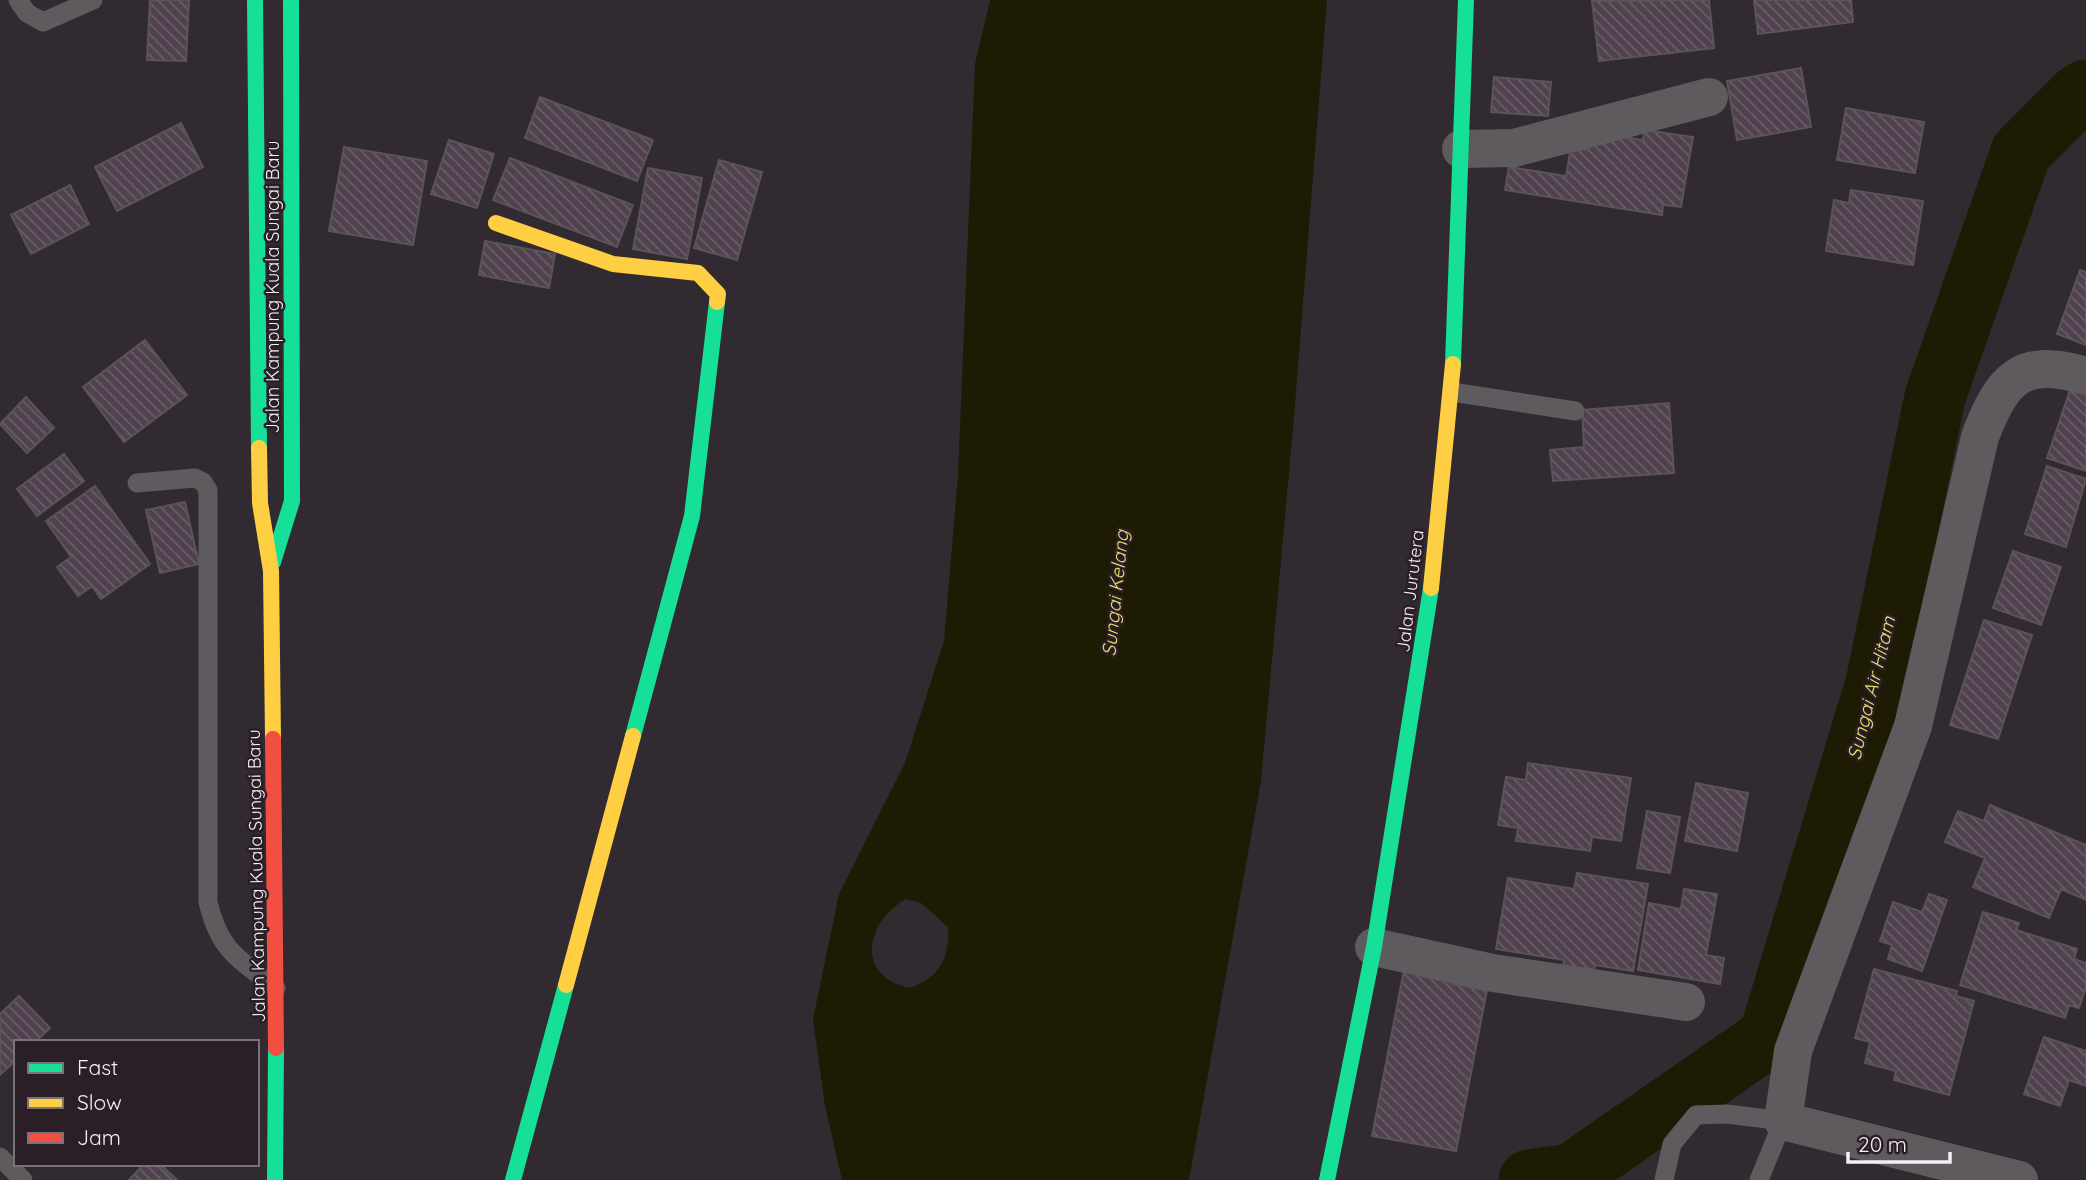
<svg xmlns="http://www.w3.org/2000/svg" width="2086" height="1180" viewBox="0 0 2086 1180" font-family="Quicksand,sans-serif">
<defs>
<pattern id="building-back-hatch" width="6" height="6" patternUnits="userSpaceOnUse" patternTransform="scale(1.75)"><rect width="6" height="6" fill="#50414e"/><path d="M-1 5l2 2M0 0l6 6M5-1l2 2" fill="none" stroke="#6a5d68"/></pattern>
</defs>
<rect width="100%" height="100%" fill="#312a30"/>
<path fill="#1e1b04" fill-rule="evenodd" d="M 990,0 L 1327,0 L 1294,417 L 1261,781 L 1189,1180 L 842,1180 L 825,1106 L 813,1019 L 839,894 L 905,763 L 944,641 L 958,476 L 975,64 ZM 906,899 L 921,903 L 948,927 C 950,957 940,978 910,988 C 855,977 865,922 906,899 Z"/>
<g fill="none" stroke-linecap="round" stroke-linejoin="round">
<path stroke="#1e1b04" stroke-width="61" d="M 1529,1180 L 1571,1174 L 1769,1037 L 1876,683 L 1935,397 L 2021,152 L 2077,96 L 2086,90"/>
</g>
<path fill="url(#building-back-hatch)" stroke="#5a5459" stroke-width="2" d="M 150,0 L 189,0 L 186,61 L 147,60 Z
M 1709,0 L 1714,48 L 1599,61 L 1592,1 Z
M 1754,0 L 1851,0 L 1853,22 L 1758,34 Z
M 1801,68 L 1811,127 L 1737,140 L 1727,81 Z
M 1494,77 L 1551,82 L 1548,116 L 1491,112 Z
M 540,97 L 653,140 L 637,181 L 525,138 Z
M 1846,108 L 1924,122 L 1915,173 L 1837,160 Z
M 181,123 L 203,167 L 117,211 L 95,167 Z
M 1645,130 L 1693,137 L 1681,207 L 1663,205 L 1662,215 L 1505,190 L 1509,167 L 1566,176 L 1571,147 L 1587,150 L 1591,132 L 1643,140 Z
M 449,140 L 494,154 L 477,208 L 431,194 Z
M 344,147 L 427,161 L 413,245 L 329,231 Z
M 510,158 L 633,205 L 617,247 L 493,200 Z
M 719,160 L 762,172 L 737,260 L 694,248 Z
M 648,168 L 702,178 L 687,259 L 633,249 Z
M 70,185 L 89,224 L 31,254 L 11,215 Z
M 1851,190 L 1923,201 L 1913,265 L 1826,251 L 1834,200 L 1849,203 Z
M 485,241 L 555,254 L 549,288 L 479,275 Z
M 2080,270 L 2086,272 L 2086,345 L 2057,334 Z
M 145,340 L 187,395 L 124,442 L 83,387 Z
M 2072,384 L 2086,389 L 2086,471 L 2047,458 Z
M 26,397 L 54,428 L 27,453 L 0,424 Z
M 1669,403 L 1674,473 L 1553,481 L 1550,450 L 1584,447 L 1582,410 Z
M 64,454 L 84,481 L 37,516 L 17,489 Z
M 2047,466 L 2086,479 L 2066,547 L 2025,534 Z
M 95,486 L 150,564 L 101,599 L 92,586 L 78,596 L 57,567 L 71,557 L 46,521 Z
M 185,502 L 199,564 L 160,573 L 146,510 Z
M 2013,551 L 2061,567 L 2041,625 L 1993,608 Z
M 1984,620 L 2032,635 L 1998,739 L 1950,725 Z
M 1528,763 L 1631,778 L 1621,841 L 1592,837 L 1590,851 L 1516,841 L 1518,828 L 1498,825 L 1506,777 L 1526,780 Z
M 1696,783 L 1748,793 L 1737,851 L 1685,841 Z
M 1990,805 L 2086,845 L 2086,900 L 2061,889 L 2049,918 L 1973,887 L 1985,858 L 1945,842 L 1958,811 L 1984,821 Z
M 1647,811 L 1680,817 L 1670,873 L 1637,868 Z
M 1577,873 L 1648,884 L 1633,971 L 1595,965 L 1593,980 L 1562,975 L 1564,960 L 1496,949 L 1508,878 L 1574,889 Z
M 1684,889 L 1717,894 L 1706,955 L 1724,958 L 1720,984 L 1638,970 L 1649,903 L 1681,909 Z
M 1929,894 L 1947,900 L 1922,971 L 1888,959 L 1892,945 L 1880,941 L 1893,902 L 1922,912 Z
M 1983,912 L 2019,923 L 2016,930 L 2077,949 L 2074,959 L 2086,963 L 2086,987 L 2079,1008 L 2069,1005 L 2065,1018 L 1960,985 Z
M 1408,949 L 1457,958 L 1452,984 L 1487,990 L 1456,1151 L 1372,1136 Z
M 1874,969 L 1957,991 L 1956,996 L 1974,1001 L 1949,1095 L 1894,1080 L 1896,1071 L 1865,1063 L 1870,1042 L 1855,1038 Z
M 19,996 L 50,1028 L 35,1042 L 16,1042 L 16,1060 L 0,1075 L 0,1014 Z
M 2044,1037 L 2086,1051 L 2086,1086 L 2069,1080 L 2060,1106 L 2024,1094 Z
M 144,1164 L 160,1164 L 177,1180 L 129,1180 Z"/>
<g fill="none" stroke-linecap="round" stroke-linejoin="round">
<path stroke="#5e5a5d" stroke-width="19" d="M 18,0 L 27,13 L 43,22 L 93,0
M 1452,392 L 1575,411
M 137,483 L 195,478 L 203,482 L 208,490 L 208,902 C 220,952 238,958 276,988
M 0,1157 L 23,1180
M 1664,1180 L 1672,1144 L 1696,1115 L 1727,1114 L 1783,1121 L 1759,1180"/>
<path stroke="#5e5a5d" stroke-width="38" d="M 1461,149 L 1514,148 L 1709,97
M 1374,947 L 1493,973 L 1686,1002
M 2019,1180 L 1783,1121 L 1793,1051 L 1913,726 L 1980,437 C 2002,379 2021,356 2086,376"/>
<path stroke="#16e098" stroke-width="16" d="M 255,0 L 259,448
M 1453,364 L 1466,0
M 273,562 L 292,501 L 291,0
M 633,736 L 692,516 L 717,302
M 275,1180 L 276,1048
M 513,1180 L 566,985
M 1327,1180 L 1374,947 L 1431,588"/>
<path stroke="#ffcf43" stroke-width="16" d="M 496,223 L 613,264 L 698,273 L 718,294 L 717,302
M 259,448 L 260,503 L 271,571 L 273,739
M 1431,588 L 1453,364
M 566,985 L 633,736"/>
<path stroke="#f24e42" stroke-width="16" d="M 273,739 L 276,1048"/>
</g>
<g text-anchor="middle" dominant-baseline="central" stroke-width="5" stroke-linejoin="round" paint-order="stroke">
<g font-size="18" fill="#f7eef5" stroke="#2a1e27">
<text transform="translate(272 287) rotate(-90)">Jalan Kampung Kuala Sungai Baru</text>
<text transform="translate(1410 591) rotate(-83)">Jalan Jurutera</text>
<text transform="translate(256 876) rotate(-91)">Jalan Kampung Kuala Sungai Baru</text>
</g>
<g font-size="19" font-style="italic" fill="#eae26b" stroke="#2a1e27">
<text transform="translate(1115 593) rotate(-84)">Sungai Kelang</text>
<text transform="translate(1871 688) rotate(-76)">Sungai Air Hitam</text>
</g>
</g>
<rect x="14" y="1040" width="245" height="126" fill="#2a1e27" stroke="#7c7179" stroke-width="2"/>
<rect x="28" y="1063" width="35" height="10" fill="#16e098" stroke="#7c7179" stroke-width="2"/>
<text x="77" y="1075" font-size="21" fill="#f7eef5">Fast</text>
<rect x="28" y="1098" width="35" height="10" fill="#ffcf43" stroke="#7c7179" stroke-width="2"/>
<text x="77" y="1110" font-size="21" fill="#f7eef5">Slow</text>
<rect x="28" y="1133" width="35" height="10" fill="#f24e42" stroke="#7c7179" stroke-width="2"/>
<text x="77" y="1145" font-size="21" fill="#f7eef5">Jam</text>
<path d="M1848 1152v10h102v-10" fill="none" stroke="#f7eef5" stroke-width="3.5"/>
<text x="1858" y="1152" font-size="21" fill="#f7eef5" stroke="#2a1e27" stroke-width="5" paint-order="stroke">20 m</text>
</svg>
